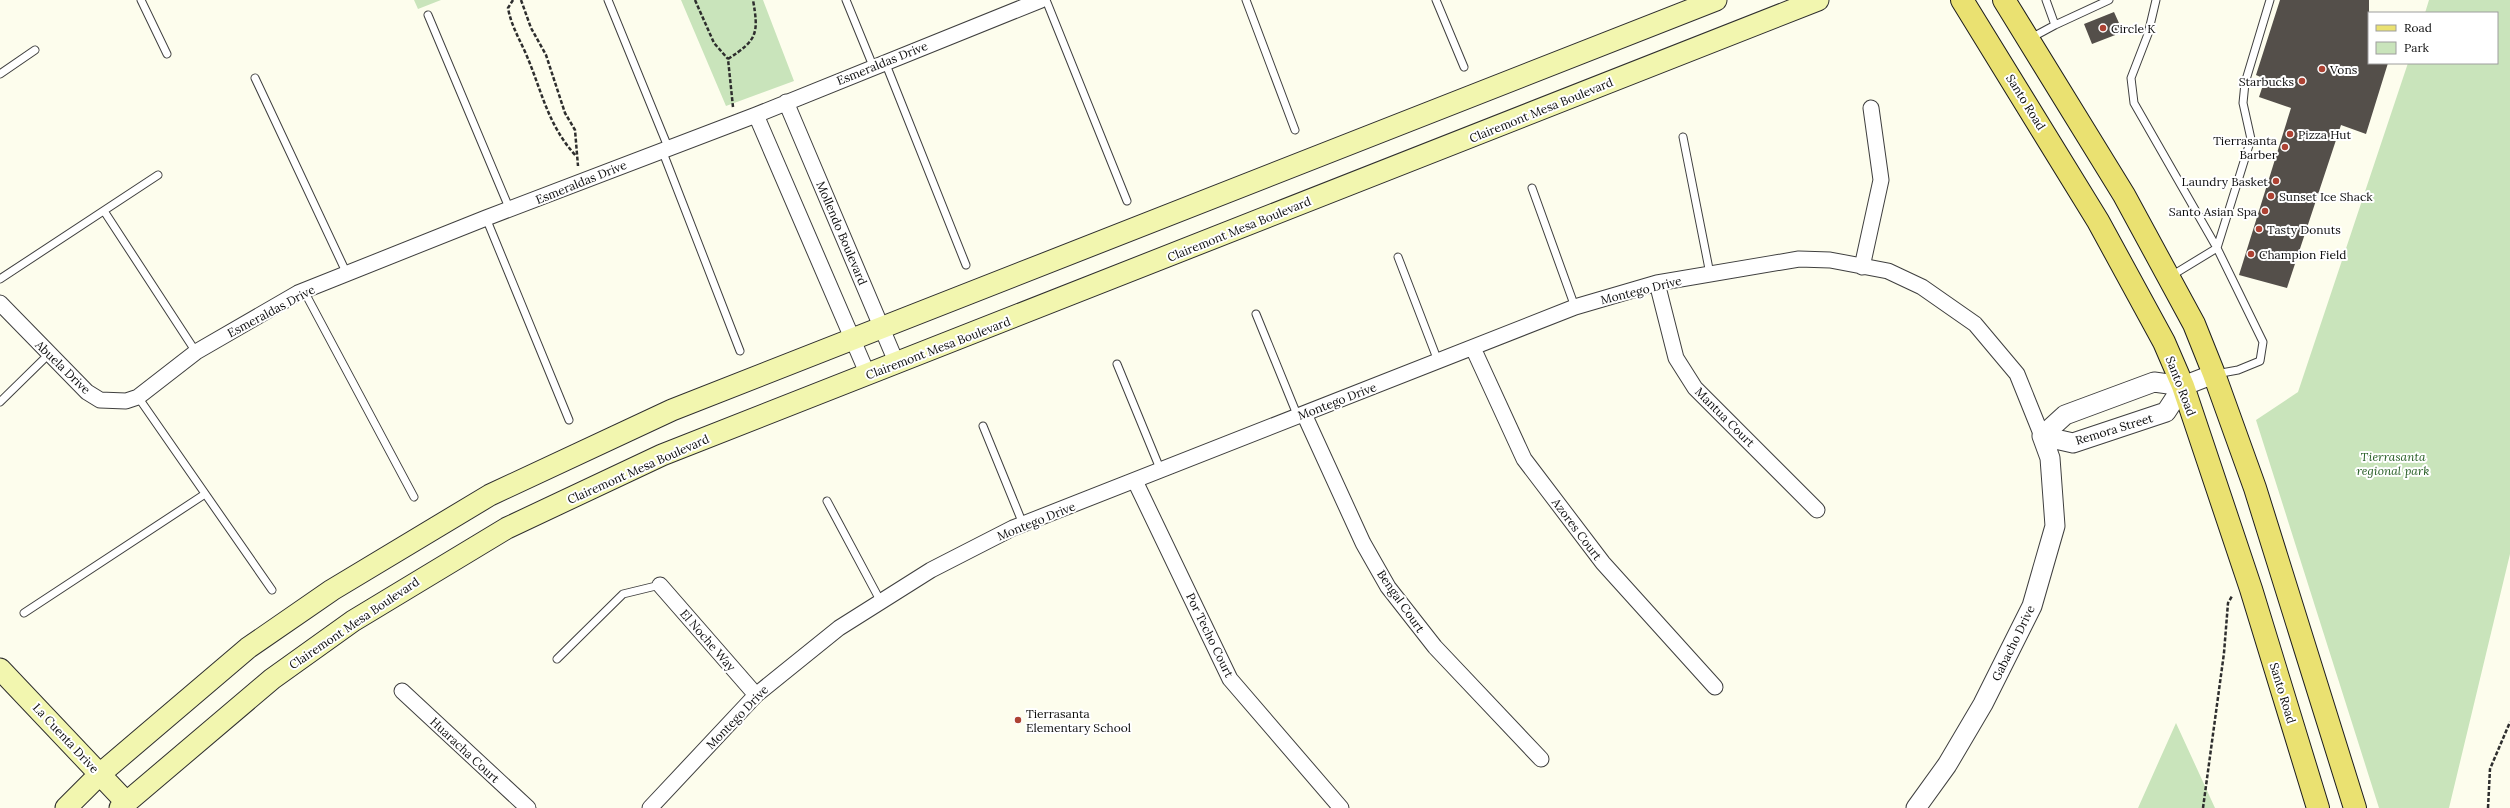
<svg xmlns="http://www.w3.org/2000/svg" width="2510" height="808" viewBox="0 0 2510 808" font-family="Lora,serif">
<rect width="100%" height="100%" fill="#fdfded"/>
<path fill="#c9e4bb" d="M 414,0 L 441,0 L 418,9 Z
M 681,0 L 763,0 L 794,81 L 726,106 Z
M 2429,0 L 2510,0 L 2510,554 L 2449,808 L 2379,808 L 2256,420 L 2298,392 L 2408,63 L 2497,63 L 2497,13 L 2425,13 Z
M 2176,723 L 2215,808 L 2138,808 Z"/>
<path fill="#544f4a" d="M 2280,0 L 2369,0 L 2369,63 L 2388,63 L 2366,134 L 2341,125 L 2287,288 L 2239,275 L 2291,108 L 2259,97 L 2265,79 L 2256,75 Z
M 2114,12 L 2123,32 L 2092,44 L 2084,24 Z"/>
<g fill="none" stroke-linecap="round" stroke-linejoin="round">
<g stroke="#3f3f3f" stroke-width="9">
<path id="service" d="M 141,0 L 167,54
M 608,0 L 668,147
M 846,0 L 873,66
M 1046,0 L 1127,201
M 1246,0 L 1295,130
M 1436,0 L 1464,67
M 2046,0 L 2055,25 L 2109,0
M 2156,0 L 2148,34 L 2131,78 L 2134,103 L 2217,248 L 2263,342 L 2260,361 L 2238,370 L 2216,374
M 428,15 L 510,210
M 2031,38 L 2055,25
M 885,62 L 966,265
M 0,74 L 35,50
M 255,78 L 347,274
M 1683,137 L 1710,274
M 662,150 L 740,351
M 1532,188 L 1575,307
M 104,211 L 196,352
M 486,218 L 569,420
M 1398,257 L 1438,361
M 2171,276 L 2217,248 L 2251,139 L 2243,103 L 2245,83 L 2270,0
M 0,279 L 158,175
M 304,291 L 414,497
M 1256,314 L 1298,417
M 1117,364 L 1161,471
M 138,397 L 272,590
M 0,402 L 49,354
M 983,426 L 1023,524
M 827,501 L 881,602
M 24,613 L 205,494
M 557,659 L 623,594 L 660,585"/>
</g>
<g stroke="#3f3f3f" stroke-width="17">
<path id="minor" d="M 786,102 L 897,364
M 756,115 L 868,375
M 1862,267 L 1881,180 L 1871,108
M 1657,283 L 1676,358 L 1695,388 L 1817,510
M 0,303 L 87,392 L 100,400 L 126,401 L 138,397 L 196,352 L 298,293 L 486,218 L 756,115 L 1041,0
M 1473,348 L 1524,459 L 1603,563 L 1715,687
M 1304,414 L 1363,543 L 1388,587 L 1435,647 L 1541,759
M 1135,481 L 1230,679 L 1341,808
M 660,585 L 756,695
M 402,691 L 528,808
M 650,808 L 756,695 L 839,628 L 931,570 L 1013,528 L 1575,307 L 1657,283 L 1799,259 L 1830,260 L 1888,271 L 1922,287 L 1975,324 L 2017,374 L 2042,436"/>
</g>
<g stroke="#3f3f3f" stroke-width="21">
<path id="tertiary" d="M 2042,436 L 2065,415 L 2154,382 L 2183,386 L 2214,374
M 2042,436 L 2073,443 L 2166,412 L 2183,386
M 1916,808 L 1947,765 L 1983,704 L 2032,606 L 2055,526 L 2050,458 L 2042,436"/>
</g>
<g stroke="#2e2e2e" stroke-width="23">
<path id="secondary" d="M 0,669 L 126,802
M 66,808 L 100,774 L 248,648 L 332,590 L 490,495 L 672,410 L 1716,0
M 120,808 L 272,679 L 353,621 L 507,528 L 662,455 L 1818,0"/>
</g>
<g stroke="#1d1d1d" stroke-width="24">
<path id="primary" d="M 1962,0 L 2098,221 L 2164,342 L 2183,386 L 2251,589 L 2318,808
M 2004,0 L 2124,195 L 2194,324 L 2214,374 L 2255,488 L 2355,808"/>
</g>
<path stroke="#2e2e2e" stroke-width="2.5" stroke-dasharray="4 2" stroke-linecap="butt" d="M 513,0 L 508,8 C 511,25 519,38 526,54 C 542,91 547,124 576,156
M 521,0 L 531,28 L 546,55 L 565,113 L 575,130 L 578,166
M 695,0 L 714,43 L 728,59
M 733,107 L 728,59 C 757,40 759,34 753,0
M 2203,808 L 2224,653 L 2228,603 L 2232,596
M 2488,808 L 2490,769 L 2510,722"/>
<use href="#service" stroke="#fff" stroke-width="7"/>
<use href="#minor" stroke="#fff" stroke-width="15"/>
<use href="#tertiary" stroke="#fff" stroke-width="19"/>
<use href="#secondary" stroke="#f2f6af" stroke-width="21"/>
<use href="#primary" stroke="#eae171" stroke-width="22"/>
</g>
<g fill="#ad4233" stroke="#fff" stroke-width="1.5">
<circle cx="2103" cy="28" r="4"/>
<circle cx="2322" cy="69" r="4"/>
<circle cx="2302" cy="81" r="4"/>
<circle cx="2290" cy="134" r="4"/>
<circle cx="2285" cy="147" r="4"/>
<circle cx="2276" cy="181" r="4"/>
<circle cx="2271" cy="196" r="4"/>
<circle cx="2265" cy="211" r="4"/>
<circle cx="2259" cy="229" r="4"/>
<circle cx="2251" cy="254" r="4"/>
<circle cx="1018" cy="720" r="4"/>
</g>
<g text-anchor="middle" dominant-baseline="central" stroke-width="4" stroke-linejoin="round" paint-order="stroke">
<g font-size="12" fill="#0c0c0c" stroke="#fff" text-anchor="start">
<text x="2111" y="28">Circle K</text>
<text x="2330" y="69">Vons</text>
<text x="2294" y="81" text-anchor="end">Starbucks</text>
<text x="2298" y="134">Pizza Hut</text>
<text x="2277" y="140" text-anchor="end">Tierrasanta<tspan x="2277" dy="14">Barber</tspan></text>
<text x="2268" y="181" text-anchor="end">Laundry Basket</text>
<text x="2279" y="196">Sunset Ice Shack</text>
<text x="2257" y="211" text-anchor="end">Santo Asian Spa</text>
<text x="2267" y="229">Tasty Donuts</text>
<text x="2259" y="254">Champion Field</text>
<text x="1026" y="713">Tierrasanta<tspan x="1026" dy="14">Elementary School</tspan></text>
</g>
<g font-size="12" fill="#0c0c0c" stroke="#fff">
<text transform="translate(882 63) rotate(-22)">Esmeraldas Drive</text>
<text transform="translate(2026 102) rotate(58)">Santo Road</text>
<text transform="translate(1541 110) rotate(-22)">Clairemont Mesa Boulevard</text>
<text transform="translate(581 182) rotate(-22)">Esmeraldas Drive</text>
<text transform="translate(1239 229) rotate(-22)">Clairemont Mesa Boulevard</text>
<text transform="translate(842 233) rotate(67)">Mollendo Boulevard</text>
<text transform="translate(1641 290) rotate(-14)">Montego Drive</text>
<text transform="translate(271 311) rotate(-28)">Esmeraldas Drive</text>
<text transform="translate(938 348) rotate(-21)">Clairemont Mesa Boulevard</text>
<text transform="translate(63 367) rotate(44)">Abuela Drive</text>
<text transform="translate(2181 386) rotate(69)">Santo Road</text>
<text transform="translate(1337 401) rotate(-21)">Montego Drive</text>
<text transform="translate(1725 417) rotate(45)">Mantua Court</text>
<text transform="translate(2114 429) rotate(-17)">Remora Street</text>
<text transform="translate(638 469) rotate(-24)">Clairemont Mesa Boulevard</text>
<text transform="translate(1036 521) rotate(-22)">Montego Drive</text>
<text transform="translate(1577 529) rotate(53)">Azores Court</text>
<text transform="translate(1401 601) rotate(55)">Bengal Court</text>
<text transform="translate(354 623) rotate(-34)">Clairemont Mesa Boulevard</text>
<text transform="translate(1210 635) rotate(64)">Por Techo Court</text>
<text transform="translate(708 640) rotate(49)">El Noche Way</text>
<text transform="translate(2013 643) rotate(-64)">Gabacho Drive</text>
<text transform="translate(2283 693) rotate(73)">Santo Road</text>
<text transform="translate(737 717) rotate(-46)">Montego Drive</text>
<text transform="translate(66 738) rotate(47)">La Cuenta Drive</text>
<text transform="translate(465 750) rotate(43)">Huaracha Court</text>
</g>
<g font-size="12" font-style="italic" fill="#265d24" stroke="#fff">
<text x="2393" y="456">Tierrasanta<tspan x="2393" dy="14">regional park</tspan></text>
</g>
</g>
<rect x="2368" y="12" width="130" height="52" fill="#ffffff" stroke="#9e9e9e"/>
<rect x="2376" y="25" width="20" height="6" fill="#eae171" stroke="#9e9e9e"/>
<text x="2404" y="32" font-size="12" fill="#0c0c0c">Road</text>
<rect x="2376" y="42" width="20" height="12" fill="#c9e4bb" stroke="#9e9e9e"/>
<text x="2404" y="52" font-size="12" fill="#0c0c0c">Park</text>
</svg>
